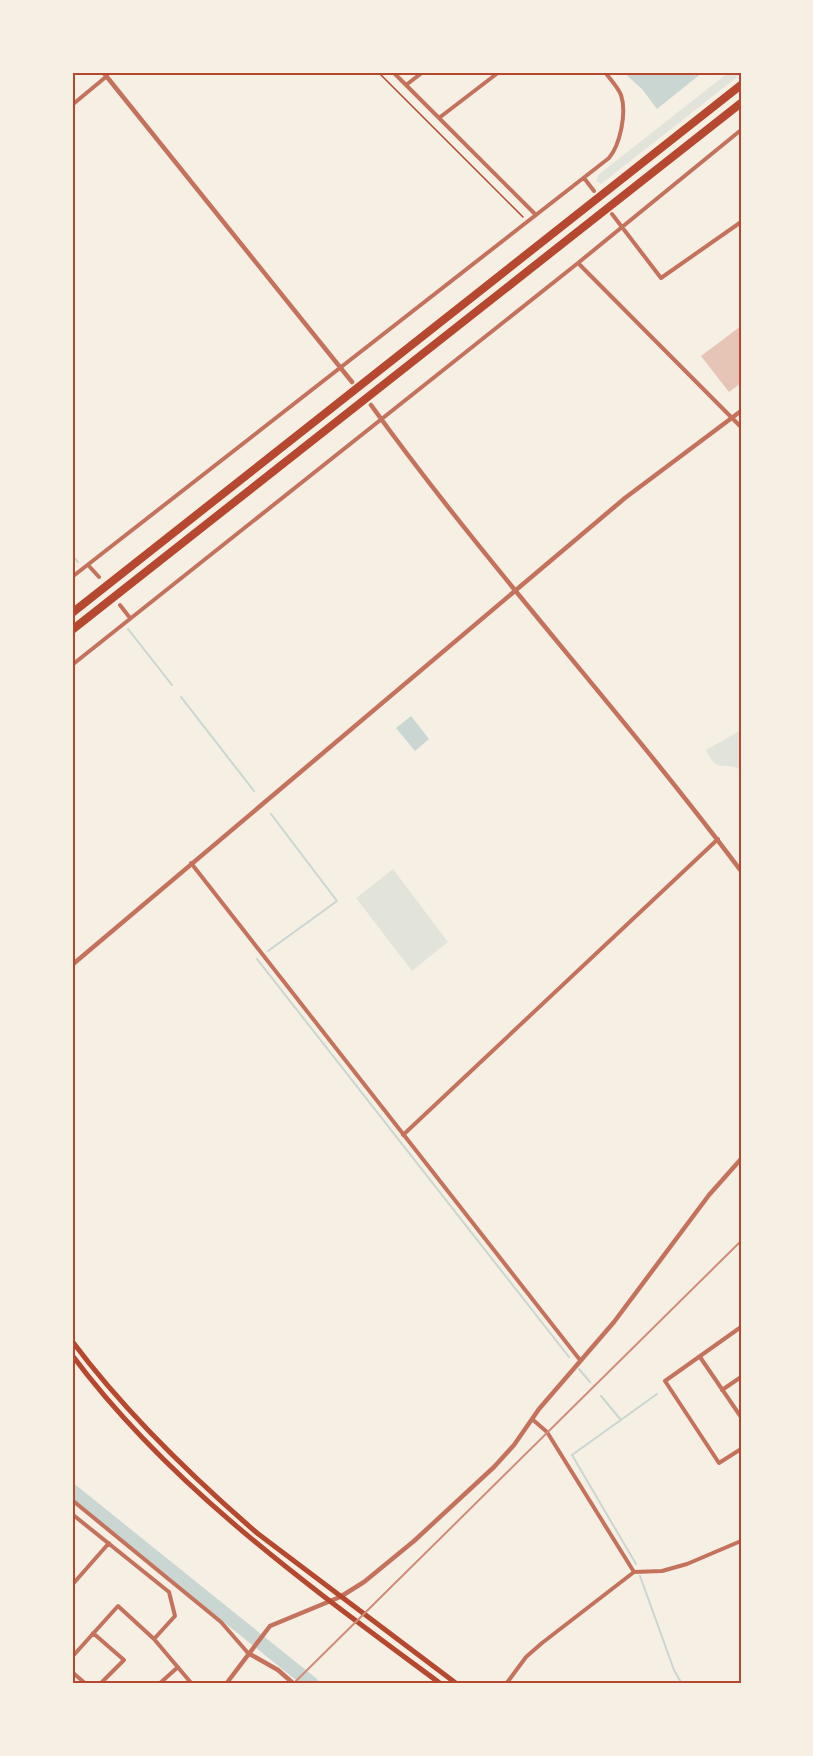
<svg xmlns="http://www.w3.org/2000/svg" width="813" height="1756" viewBox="0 0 813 1756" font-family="Inter,sans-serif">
<rect width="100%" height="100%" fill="#f6efe4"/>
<path fill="#e2e4dc" d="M 729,72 L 741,72 L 741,74 L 601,184 L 596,181 L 598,175 Z
M 741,730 L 741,770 C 724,760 718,776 706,750 Z
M 393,869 L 448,942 L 412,971 L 356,898 Z"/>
<path fill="#c9d6d2" d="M 623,72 L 703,72 L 657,109 L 642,89 Z
M 411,716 L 429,739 L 415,751 L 396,728 Z"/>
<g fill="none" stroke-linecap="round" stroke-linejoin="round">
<path stroke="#c9d6d2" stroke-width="2" d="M 72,555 L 78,562
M 128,629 L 172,685
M 181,697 L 254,791
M 268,951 L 337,901 L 271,814
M 257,959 L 569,1357
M 579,1369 L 590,1382
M 601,1396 L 621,1420
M 636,1564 L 572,1455 L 657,1394
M 640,1576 L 674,1670 L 682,1684"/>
<path stroke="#c9d6d2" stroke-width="14" d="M 72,1491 L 312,1684"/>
</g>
<path fill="#e6c5b7" d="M 741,326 L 741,383 L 729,392 L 701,356 Z"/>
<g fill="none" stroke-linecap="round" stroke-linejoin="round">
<path stroke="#b5482f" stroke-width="1.5" d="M 378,72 L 523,217"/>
<path stroke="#c5725c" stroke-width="4" d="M 393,72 L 536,215
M 406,85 L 423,72
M 72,105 L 107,76
M 439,118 L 499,72
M 584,178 L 594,191
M 612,214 L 661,278 L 741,222
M 578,263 L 741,427
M 88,565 L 99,577
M 72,577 L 609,158 C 620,145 627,113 621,95 C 618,87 610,79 605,72
M 120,605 L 130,618
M 72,665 L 578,263 L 741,130
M 191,863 L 580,1360
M 403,1135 L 718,839
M 741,1327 L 665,1381 L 719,1463 L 741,1449
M 700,1357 L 741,1417
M 722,1390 L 741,1377
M 532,1419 L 547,1432 L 634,1572
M 72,1500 L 221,1622 L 248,1653
M 72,1514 L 169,1592 L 175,1616 L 154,1639
M 72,1585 L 109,1543
M 93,1633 L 124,1660 L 100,1684
M 72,1657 L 118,1606 L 154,1639 L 192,1684
M 72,1672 L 86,1684
M 159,1684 L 178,1667
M 506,1684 L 526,1657 L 542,1643 L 634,1572 L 662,1571 L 687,1564 L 741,1541"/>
<path stroke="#c5725c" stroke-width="4.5" d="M 103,72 L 352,382
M 371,405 C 487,566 622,712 741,871
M 72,965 L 625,498 L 741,411
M 248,1653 L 278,1670 L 294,1684
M 226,1684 L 270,1626 L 340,1597 L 364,1582 L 414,1541 L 494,1467 L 514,1445 L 539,1409 L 614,1322 L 709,1195 L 741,1159"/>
<path stroke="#b5482f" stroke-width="5" d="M 72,1341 C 125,1412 190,1475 257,1533 L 457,1684
M 72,1355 C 171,1488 309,1586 441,1684"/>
<path stroke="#b5482f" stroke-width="8" d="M 72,613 L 741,85
M 72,630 L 741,103"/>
<path stroke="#cf8b77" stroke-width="2" d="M 293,1684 L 741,1241"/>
</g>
<rect width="813" height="1756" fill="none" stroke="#f6efe4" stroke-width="147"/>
<rect x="74" y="74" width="666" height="1608" fill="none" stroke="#b5482f" stroke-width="2"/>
</svg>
